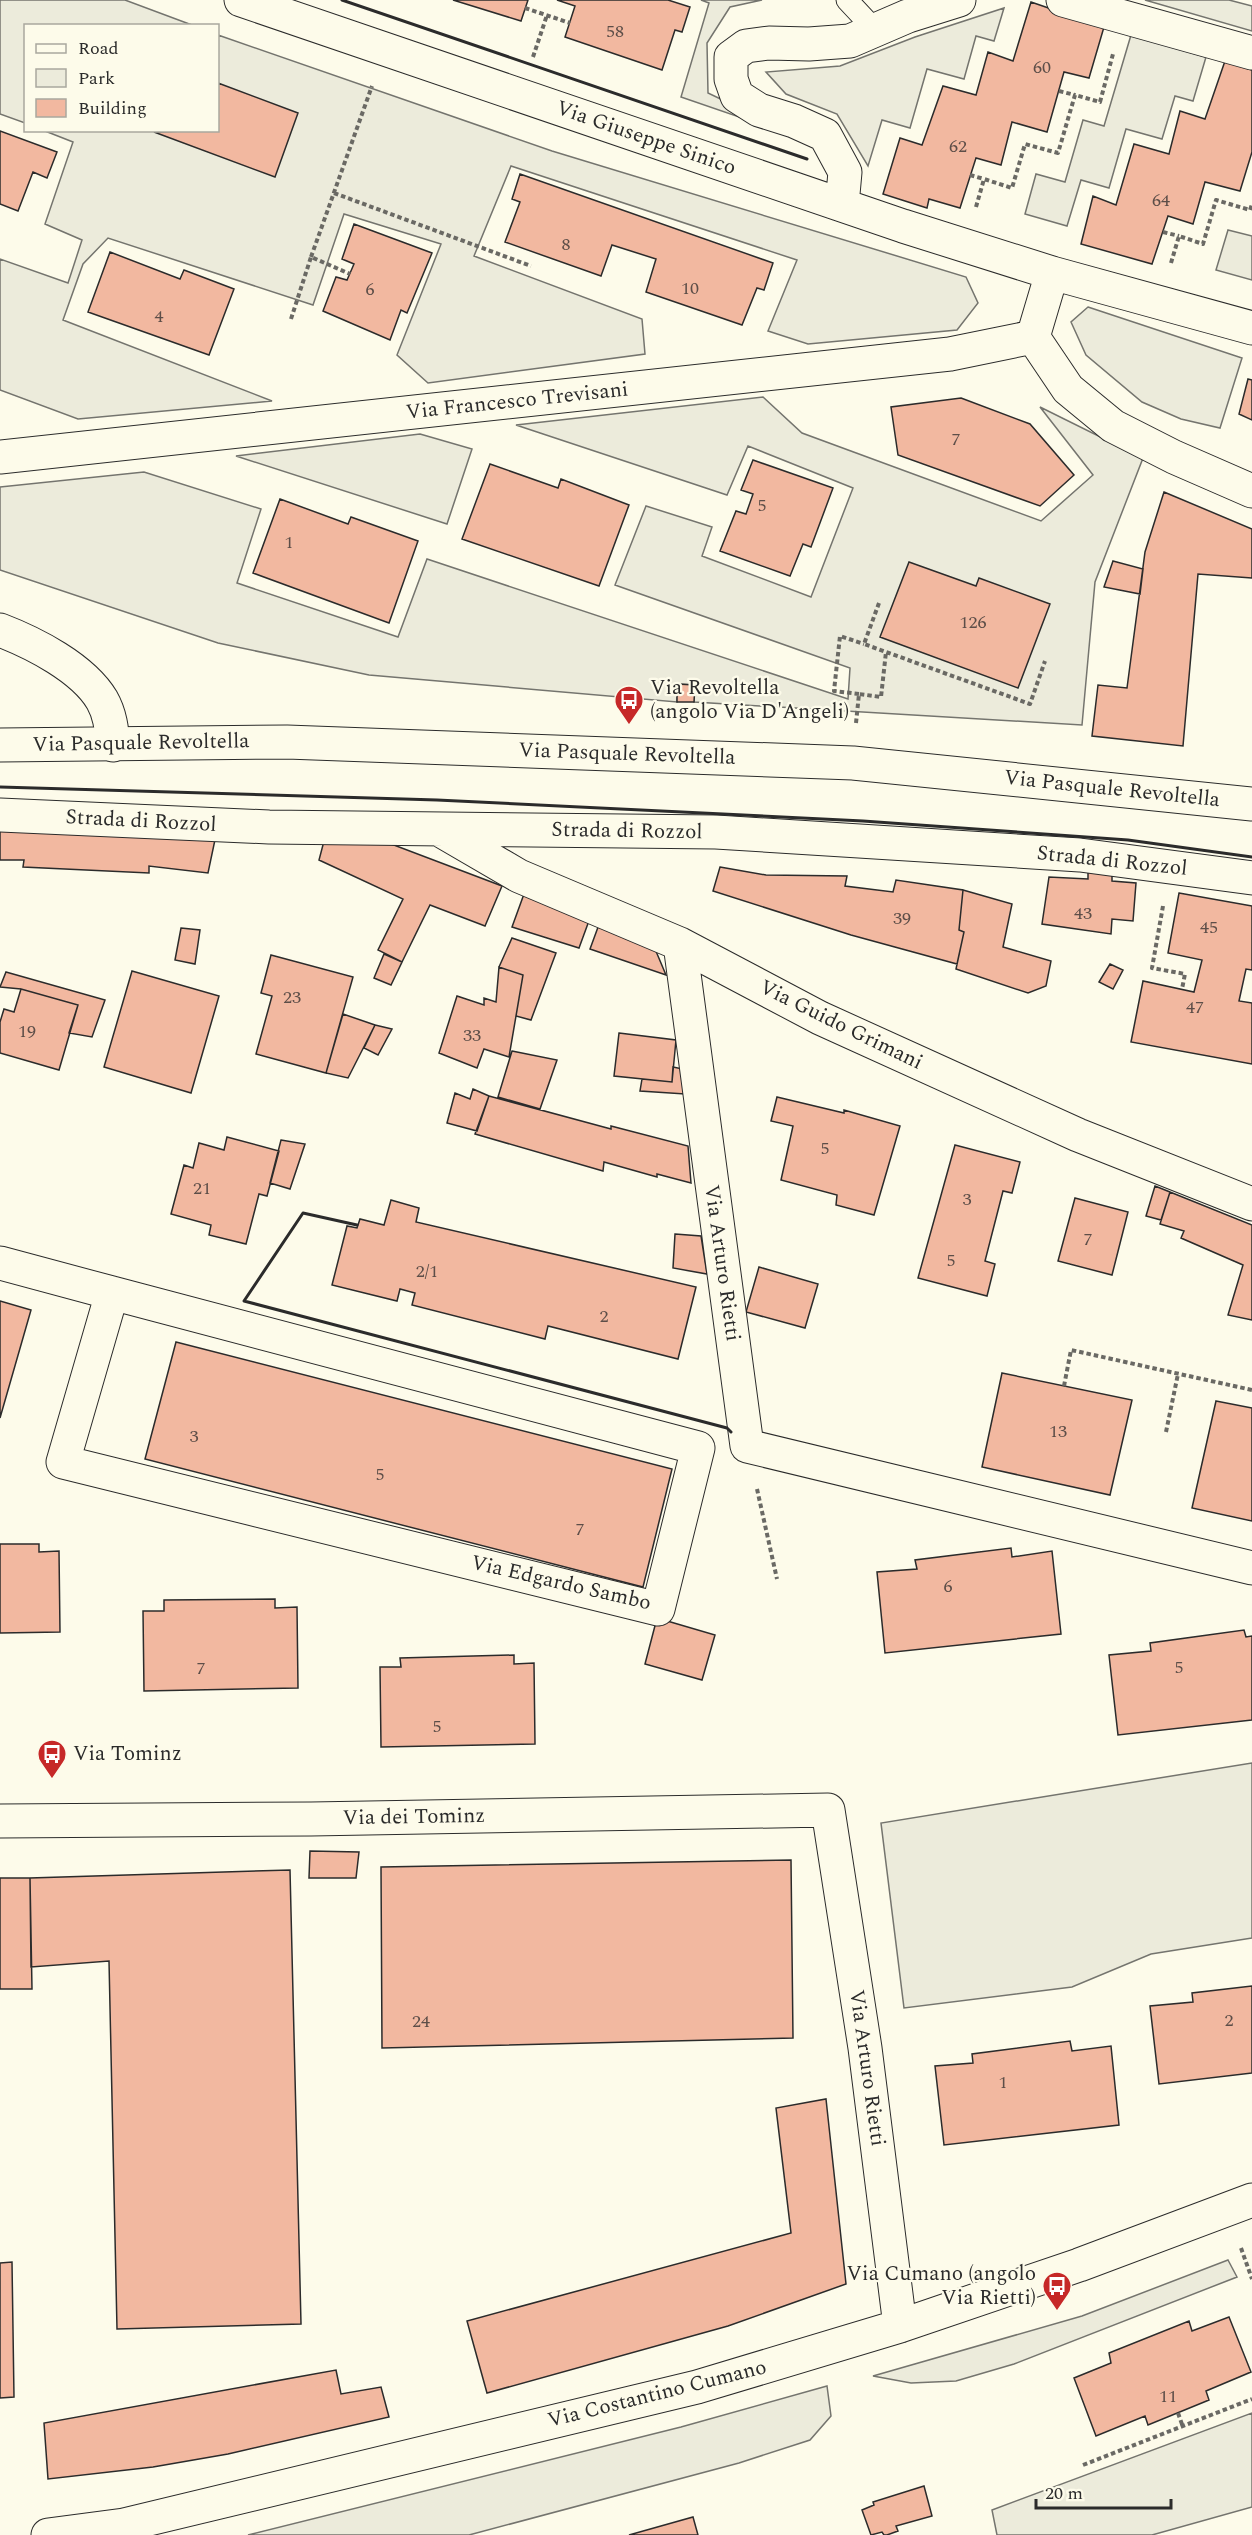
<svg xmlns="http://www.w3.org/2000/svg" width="1252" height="2535" viewBox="0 0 1252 2535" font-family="Spectral,serif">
<rect width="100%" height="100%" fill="#fdfbea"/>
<path fill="#ecebdb" stroke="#74746e" stroke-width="1.5" d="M 0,0 L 125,0 L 192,25 L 26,26 L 25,123 L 0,114 Z
M 701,0 L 762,0 L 730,7 L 707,43 L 708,93 L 806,140 L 681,97 L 709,3 Z
M 1145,0 L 1229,0 L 1252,6 L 1252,31 Z
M 1004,8 L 994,41 L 976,36 L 964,79 L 927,69 L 910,128 L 882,120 L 868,166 L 837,114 L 786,94 L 766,72 L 840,66 L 915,37 Z
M 218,35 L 552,151 L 966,277 L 978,303 L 957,330 L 808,344 L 768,331 L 797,260 L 511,166 L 474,256 L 642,319 L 645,354 L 428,383 L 397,355 L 441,244 L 344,214 L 313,305 L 108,238 L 83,264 L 63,320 L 272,401 L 78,419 L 0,390 L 0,259 L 68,283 L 82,240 L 45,224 L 73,142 L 45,131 L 218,130 Z
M 1131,35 L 1206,57 L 1193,101 L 1175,96 L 1162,139 L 1126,129 L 1109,188 L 1081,180 L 1067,226 L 1025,214 L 1036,174 L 1065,182 L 1083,120 L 1104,126 Z
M 1228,230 L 1252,236 L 1252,280 L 1216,270 Z
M 1088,307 L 1242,358 L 1220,428 L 1181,419 L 1142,402 L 1086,355 L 1071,322 Z
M 763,397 L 802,433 L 1041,521 L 1093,475 L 1040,407 L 1143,458 L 1095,582 L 1082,725 L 694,702 L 694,685 L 678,684 L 677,702 L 369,675 L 218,643 L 0,570 L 0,487 L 144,472 L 261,509 L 237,583 L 398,637 L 427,559 L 848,699 L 850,668 L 615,585 L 646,506 L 712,527 L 702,556 L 811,597 L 853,488 L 748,446 L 727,495 L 516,425 Z
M 420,434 L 472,449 L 447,524 L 236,456 Z
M 1252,1763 L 1252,1938 L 1151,1954 L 1072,1987 L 904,2008 L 881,1823 Z
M 1228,2260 L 1237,2277 L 1014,2364 L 956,2381 L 911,2383 L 873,2376 L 1082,2316 Z
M 827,2386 L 831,2416 L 810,2440 L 739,2463 L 469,2535 L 248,2535 L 681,2427 Z
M 1252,2413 L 1252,2507 L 1152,2535 L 997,2535 L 992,2510 Z"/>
<path fill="#f2b8a0" stroke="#2b2b2b" stroke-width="1.5" d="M 453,0 L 528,0 L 521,21 Z
M 557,0 L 668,0 L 690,7 L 682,32 L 675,30 L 662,70 L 565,37 L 575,6 Z
M 1031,2 L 1104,27 L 1089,78 L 1064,72 L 1047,132 L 1012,122 L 1001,165 L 976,158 L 960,208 L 929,199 L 927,208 L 883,194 L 900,138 L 922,145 L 943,86 L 976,95 L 988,52 L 1013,61 Z
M 1225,61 L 1252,70 L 1252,152 L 1240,191 L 1205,182 L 1193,224 L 1168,216 L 1152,264 L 1081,244 L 1093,196 L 1116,205 L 1134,144 L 1169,154 L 1180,111 L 1205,119 Z
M 218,83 L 298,113 L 275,177 L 154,132 L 218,130 Z
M 0,131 L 57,152 L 47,178 L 33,172 L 18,211 L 0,204 Z
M 520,174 L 773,263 L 764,290 L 757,288 L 742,325 L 646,292 L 656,259 L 612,245 L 601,276 L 505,242 L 520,202 L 512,199 Z
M 354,224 L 432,253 L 407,313 L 401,310 L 390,340 L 323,311 L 336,277 L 347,280 L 354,264 L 342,259 Z
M 110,252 L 180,279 L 184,270 L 234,289 L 209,355 L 88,312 Z
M 1248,379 L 1252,380 L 1252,420 L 1239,414 Z
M 961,398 L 1030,424 L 1074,475 L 1040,506 L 898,455 L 891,407 Z
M 753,460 L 833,488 L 811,547 L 803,544 L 790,576 L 720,551 L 736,511 L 746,514 L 753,494 L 741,490 Z
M 490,464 L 558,488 L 561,479 L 629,505 L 599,586 L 462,539 Z
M 1164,492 L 1252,529 L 1252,578 L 1198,574 L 1183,746 L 1092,736 L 1098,685 L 1127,688 L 1145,552 Z
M 280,499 L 348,524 L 351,517 L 418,541 L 389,623 L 253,573 Z
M 1113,561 L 1143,569 L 1140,594 L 1104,587 Z
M 909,562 L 976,586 L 979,578 L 1050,604 L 1018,688 L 880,637 Z
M 677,684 L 695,685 L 694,702 L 677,702 Z
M 0,824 L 216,835 L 208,873 L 149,866 L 149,873 L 23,867 L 24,860 L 0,860 Z
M 324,841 L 386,842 L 502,886 L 485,926 L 430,905 L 402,962 L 378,950 L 403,899 L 319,860 Z
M 720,867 L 766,875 L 847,876 L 845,886 L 893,892 L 896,880 L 963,890 L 959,930 L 964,932 L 957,964 L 851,935 L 713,891 Z
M 1088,870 L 1112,873 L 1112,881 L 1136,883 L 1133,921 L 1112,919 L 1111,934 L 1042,924 L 1049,877 L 1088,879 Z
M 963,890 L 1012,904 L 1003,947 L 1051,961 L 1046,986 L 1028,993 L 956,969 L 964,932 L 959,930 Z
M 1179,893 L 1252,906 L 1252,970 L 1246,969 L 1239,1001 L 1252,1003 L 1252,1064 L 1131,1042 L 1143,981 L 1194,992 L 1202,960 L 1168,953 Z
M 524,894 L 590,918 L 579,948 L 512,927 Z
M 601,919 L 650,937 L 666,975 L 590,949 Z
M 181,928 L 200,930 L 195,964 L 175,960 Z
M 512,938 L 556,953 L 531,1020 L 516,1016 L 523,975 L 499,967 Z
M 384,954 L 402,962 L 391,985 L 374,978 Z
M 271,955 L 353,977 L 326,1073 L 256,1054 L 272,996 L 261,993 Z
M 1110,964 L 1123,970 L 1113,989 L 1099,982 Z
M 499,967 L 523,975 L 509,1057 L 484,1049 L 477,1068 L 439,1053 L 457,996 L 484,1005 L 484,998 L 496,1002 Z
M 132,971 L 219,996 L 191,1093 L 104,1067 Z
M 6,972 L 105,1000 L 92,1037 L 69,1033 L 78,1005 L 21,989 L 0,987 Z
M 21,989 L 78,1005 L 59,1070 L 0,1053 L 0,1022 L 4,1009 L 14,1012 Z
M 343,1014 L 375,1025 L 348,1078 L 326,1073 Z
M 375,1025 L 392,1029 L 378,1055 L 364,1048 Z
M 619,1033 L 676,1040 L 672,1082 L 614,1076 Z
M 512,1051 L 557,1060 L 540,1109 L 498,1097 Z
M 673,1067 L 683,1069 L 685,1094 L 640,1091 L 642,1079 L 672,1082 Z
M 473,1089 L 489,1096 L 477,1131 L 447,1123 L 455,1093 L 470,1099 Z
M 489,1096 L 611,1129 L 611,1126 L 688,1146 L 691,1183 L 657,1174 L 657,1177 L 604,1162 L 603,1171 L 475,1134 Z
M 777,1097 L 844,1113 L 844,1110 L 900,1126 L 874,1215 L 836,1205 L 837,1195 L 781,1180 L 793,1126 L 771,1121 Z
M 227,1137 L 279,1151 L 267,1196 L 259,1194 L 246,1244 L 209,1235 L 211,1225 L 171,1214 L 184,1165 L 193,1168 L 199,1143 L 224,1150 Z
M 281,1140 L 305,1144 L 290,1189 L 270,1183 Z
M 955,1145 L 1020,1162 L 1012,1193 L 1003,1191 L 985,1261 L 995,1264 L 987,1296 L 918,1278 Z
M 1155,1186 L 1170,1192 L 1161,1220 L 1146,1216 Z
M 1170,1192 L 1252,1225 L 1252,1320 L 1228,1315 L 1243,1265 L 1181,1238 L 1184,1231 L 1160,1224 Z
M 1075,1198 L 1128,1212 L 1112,1275 L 1058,1261 Z
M 391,1200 L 419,1208 L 416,1222 L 696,1287 L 678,1359 L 548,1326 L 545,1339 L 412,1305 L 415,1293 L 400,1289 L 397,1301 L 332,1285 L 347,1226 L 357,1228 L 360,1219 L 384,1225 Z
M 675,1234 L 701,1236 L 707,1274 L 673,1268 Z
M 759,1267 L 818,1284 L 805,1328 L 746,1312 Z
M 0,1301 L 31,1310 L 0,1418 Z
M 176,1342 L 672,1469 L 643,1587 L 145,1459 Z
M 1002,1373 L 1132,1400 L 1110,1495 L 982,1467 Z
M 1216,1401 L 1252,1408 L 1252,1521 L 1192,1508 Z
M 0,1544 L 39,1544 L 39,1552 L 59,1551 L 60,1632 L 0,1633 Z
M 1011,1548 L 1012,1557 L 1052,1551 L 1061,1634 L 885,1653 L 877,1572 L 917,1569 L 915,1560 Z
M 275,1599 L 275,1608 L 297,1607 L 298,1688 L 144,1691 L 143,1611 L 164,1611 L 164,1600 Z
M 657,1618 L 715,1635 L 702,1680 L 645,1664 Z
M 1244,1630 L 1246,1637 L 1252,1636 L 1252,1720 L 1118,1735 L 1109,1655 L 1151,1651 L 1150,1643 Z
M 514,1655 L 514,1664 L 534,1663 L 535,1744 L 381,1747 L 380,1667 L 401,1667 L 400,1658 Z
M 310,1851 L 359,1852 L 356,1878 L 309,1878 Z
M 791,1860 L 793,2038 L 382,2048 L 381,1867 Z
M 290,1870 L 301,2324 L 117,2329 L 109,1961 L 31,1967 L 30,1878 Z
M 0,1878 L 30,1878 L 32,1989 L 0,1989 Z
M 1252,1986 L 1252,2073 L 1159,2084 L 1150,2006 L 1193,2002 L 1192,1993 Z
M 1070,2041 L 1072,2051 L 1111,2046 L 1119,2125 L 944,2145 L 935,2066 L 973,2063 L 972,2054 Z
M 826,2099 L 846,2284 L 728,2326 L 487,2393 L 467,2321 L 791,2233 L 776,2108 Z
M 12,2262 L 14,2397 L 0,2398 L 0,2263 Z
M 1229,2317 L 1251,2372 L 1206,2391 L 1209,2400 L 1148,2425 L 1145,2416 L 1096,2436 L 1074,2378 L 1111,2363 L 1109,2353 L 1189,2321 L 1192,2331 Z
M 336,2370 L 341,2394 L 381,2387 L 389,2417 L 228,2454 L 153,2467 L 48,2479 L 44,2423 Z
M 924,2486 L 932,2516 L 896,2526 L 898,2531 L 887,2535 L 884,2535 L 882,2532 L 871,2535 L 862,2510 L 874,2505 L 873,2502 Z
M 693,2517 L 698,2535 L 629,2535 Z"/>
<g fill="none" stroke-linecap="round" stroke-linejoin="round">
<g stroke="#2b2b2b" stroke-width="23">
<path id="lane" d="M 847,0 L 875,30"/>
</g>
<g stroke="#2b2b2b" stroke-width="35">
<path id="street" d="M 241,0 L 903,226 L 1052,273
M 1063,0 L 1252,53
M 842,205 L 845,172 L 825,135 L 794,121 L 759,110 L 737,96 L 731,79 L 731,57 L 746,46 L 769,43 L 809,44 L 850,41 L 908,16 L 959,0
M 1033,337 L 1068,389 L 1113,426 L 1174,457 L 1252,491
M 1033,337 L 1052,273 L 1252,328
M 0,457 L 950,354 L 1033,337
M 0,630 C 34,643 83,668 102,700 C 110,714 112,729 113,745
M 0,815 L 269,827 L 716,832 L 1080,855 L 1252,878
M 440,830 L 519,876 L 680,944 L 820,1018 L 1078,1135 L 1252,1204
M 680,944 L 747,1446 L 1252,1568
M 0,1263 L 112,1293
M 112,1293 L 698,1448 L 658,1609 L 63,1462 Z
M 0,1821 L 311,1819 L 828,1810 L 865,2048 L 900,2326
M 48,2535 L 124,2525 L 697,2387 L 900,2326 L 1079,2265 L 1252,2200"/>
</g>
<g stroke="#2b2b2b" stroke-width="35">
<path id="secondary" d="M 0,745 L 287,742 L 853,763 L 1252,804"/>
</g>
<path stroke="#6a6964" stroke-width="4" stroke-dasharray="4.5 3" stroke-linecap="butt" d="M 525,8 L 570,23
M 533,57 L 547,15
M 1059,91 L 1075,95
M 970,175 L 984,179
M 334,193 L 531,266
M 976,207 L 984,179 L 1012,188 L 1025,144 L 1058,153 L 1075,95 L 1100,102 L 1113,54
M 1163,232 L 1179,236
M 311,257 L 372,86
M 1171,263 L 1179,236 L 1203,244 L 1216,200 L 1250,210 L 1252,204
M 291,319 L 311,257 L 350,274
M 879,603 L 864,644 L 1030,704 L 1045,661
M 859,694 L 834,691 L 840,636 L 864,644
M 856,723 L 859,694 L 881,697 L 886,652
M 1163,906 L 1152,968 L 1185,974 L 1182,989
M 1064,1386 L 1071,1350 L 1252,1390
M 1166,1432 L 1178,1374
M 757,1489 L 777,1579
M 1241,2248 L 1252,2279
M 1178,2413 L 1183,2427
M 1083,2465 L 1252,2399"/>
<use href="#lane" stroke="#fdfbea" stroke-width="21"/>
<use href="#street" stroke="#fdfbea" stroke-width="33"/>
<use href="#secondary" stroke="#fdfbea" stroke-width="33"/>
<path stroke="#2b2b2b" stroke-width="3" d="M 342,0 L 807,159
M 0,787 L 437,800 L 863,821 L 1128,840 L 1252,857
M 357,1225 L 303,1213 L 244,1301 L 727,1428 L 731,1432"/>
</g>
<defs>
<g id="bus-pin" transform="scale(1.5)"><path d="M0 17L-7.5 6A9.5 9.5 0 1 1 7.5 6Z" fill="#c62828" stroke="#fdfbea"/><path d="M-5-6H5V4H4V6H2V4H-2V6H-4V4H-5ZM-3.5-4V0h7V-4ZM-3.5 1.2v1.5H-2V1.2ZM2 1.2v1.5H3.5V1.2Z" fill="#fff"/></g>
</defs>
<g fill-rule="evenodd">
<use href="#bus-pin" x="629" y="700"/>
<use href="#bus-pin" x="52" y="1754"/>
<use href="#bus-pin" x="1057" y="2286"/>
</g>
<g text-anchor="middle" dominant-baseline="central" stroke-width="4.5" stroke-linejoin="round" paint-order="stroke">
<g font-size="18" fill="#5d4e48">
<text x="615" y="31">58</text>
<text x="1042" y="67">60</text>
<text x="958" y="146">62</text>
<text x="1161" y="200">64</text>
<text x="566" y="244">8</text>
<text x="690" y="288">10</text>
<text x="370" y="289">6</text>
<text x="159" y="316">4</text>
<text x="956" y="439">7</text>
<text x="762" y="505">5</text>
<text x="289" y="542">1</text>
<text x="973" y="622">126</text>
<text x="1083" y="913">43</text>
<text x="902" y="918">39</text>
<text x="1209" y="927">45</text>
<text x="292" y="997">23</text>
<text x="1195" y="1007">47</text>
<text x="27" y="1031">19</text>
<text x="472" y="1035">33</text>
<text x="825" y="1148">5</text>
<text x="202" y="1188">21</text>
<text x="967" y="1199">3</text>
<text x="1088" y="1239">7</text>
<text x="951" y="1260">5</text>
<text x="427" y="1271">2/1</text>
<text x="604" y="1316">2</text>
<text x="1058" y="1431">13</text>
<text x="194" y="1436">3</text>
<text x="380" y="1474">5</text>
<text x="580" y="1529">7</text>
<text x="948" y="1586">6</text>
<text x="1179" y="1667">5</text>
<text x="201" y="1668">7</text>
<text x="437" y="1726">5</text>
<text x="1229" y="2020">2</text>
<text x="421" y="2021">24</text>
<text x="1003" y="2082">1</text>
<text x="1168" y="2396">11</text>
</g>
<g font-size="21" fill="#2b2b2b" stroke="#fdfbea">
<text transform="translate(646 138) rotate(19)">Via Giuseppe Sinico</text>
<text transform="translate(517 401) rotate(-6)">Via Francesco Trevisani</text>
<text transform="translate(141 743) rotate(-1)">Via Pasquale Revoltella</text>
<text transform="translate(627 754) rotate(2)">Via Pasquale Revoltella</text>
<text transform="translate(1112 789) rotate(6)">Via Pasquale Revoltella</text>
<text transform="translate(141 821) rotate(3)">Strada di Rozzol</text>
<text transform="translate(627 831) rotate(1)">Strada di Rozzol</text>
<text transform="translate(1112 861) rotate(6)">Strada di Rozzol</text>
<text transform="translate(841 1025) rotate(26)">Via Guido Grimani</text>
<text transform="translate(722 1263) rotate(82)">Via Arturo Rietti</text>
<text transform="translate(561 1583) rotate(13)">Via Edgardo Sambo</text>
<text transform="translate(414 1817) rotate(-1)">Via dei Tominz</text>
<text transform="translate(867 2068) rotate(82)">Via Arturo Rietti</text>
<text transform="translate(657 2394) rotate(-14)">Via Costantino Cumano</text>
</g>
<g font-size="21" fill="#2b2b2b" stroke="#fdfbea" text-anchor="start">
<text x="650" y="688">Via Revoltella<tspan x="650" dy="24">(angolo Via D'Angeli)</tspan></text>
<text x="73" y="1754">Via Tominz</text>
<text x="1036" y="2274" text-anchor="end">Via Cumano (angolo<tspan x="1036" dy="24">Via Rietti)</tspan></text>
</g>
</g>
<rect x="24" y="24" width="195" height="108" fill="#fdfbea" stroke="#a9a89e" stroke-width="1.5"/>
<rect x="36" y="44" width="30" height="9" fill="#fdfbea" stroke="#a9a89e" stroke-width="1.5"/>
<text x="78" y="54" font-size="18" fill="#2b2b2b">Road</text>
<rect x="36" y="69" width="30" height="18" fill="#ecebdb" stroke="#a9a89e" stroke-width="1.5"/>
<text x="78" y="84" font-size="18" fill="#2b2b2b">Park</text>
<rect x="36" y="99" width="30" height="18" fill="#f2b8a0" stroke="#a9a89e" stroke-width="1.5"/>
<text x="78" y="114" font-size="18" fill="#2b2b2b">Building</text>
<path d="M1036 2499v9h135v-9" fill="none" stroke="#2b2b2b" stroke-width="3"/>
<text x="1045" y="2499" font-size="18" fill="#2b2b2b" stroke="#fdfbea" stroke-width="4.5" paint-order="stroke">20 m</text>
</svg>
